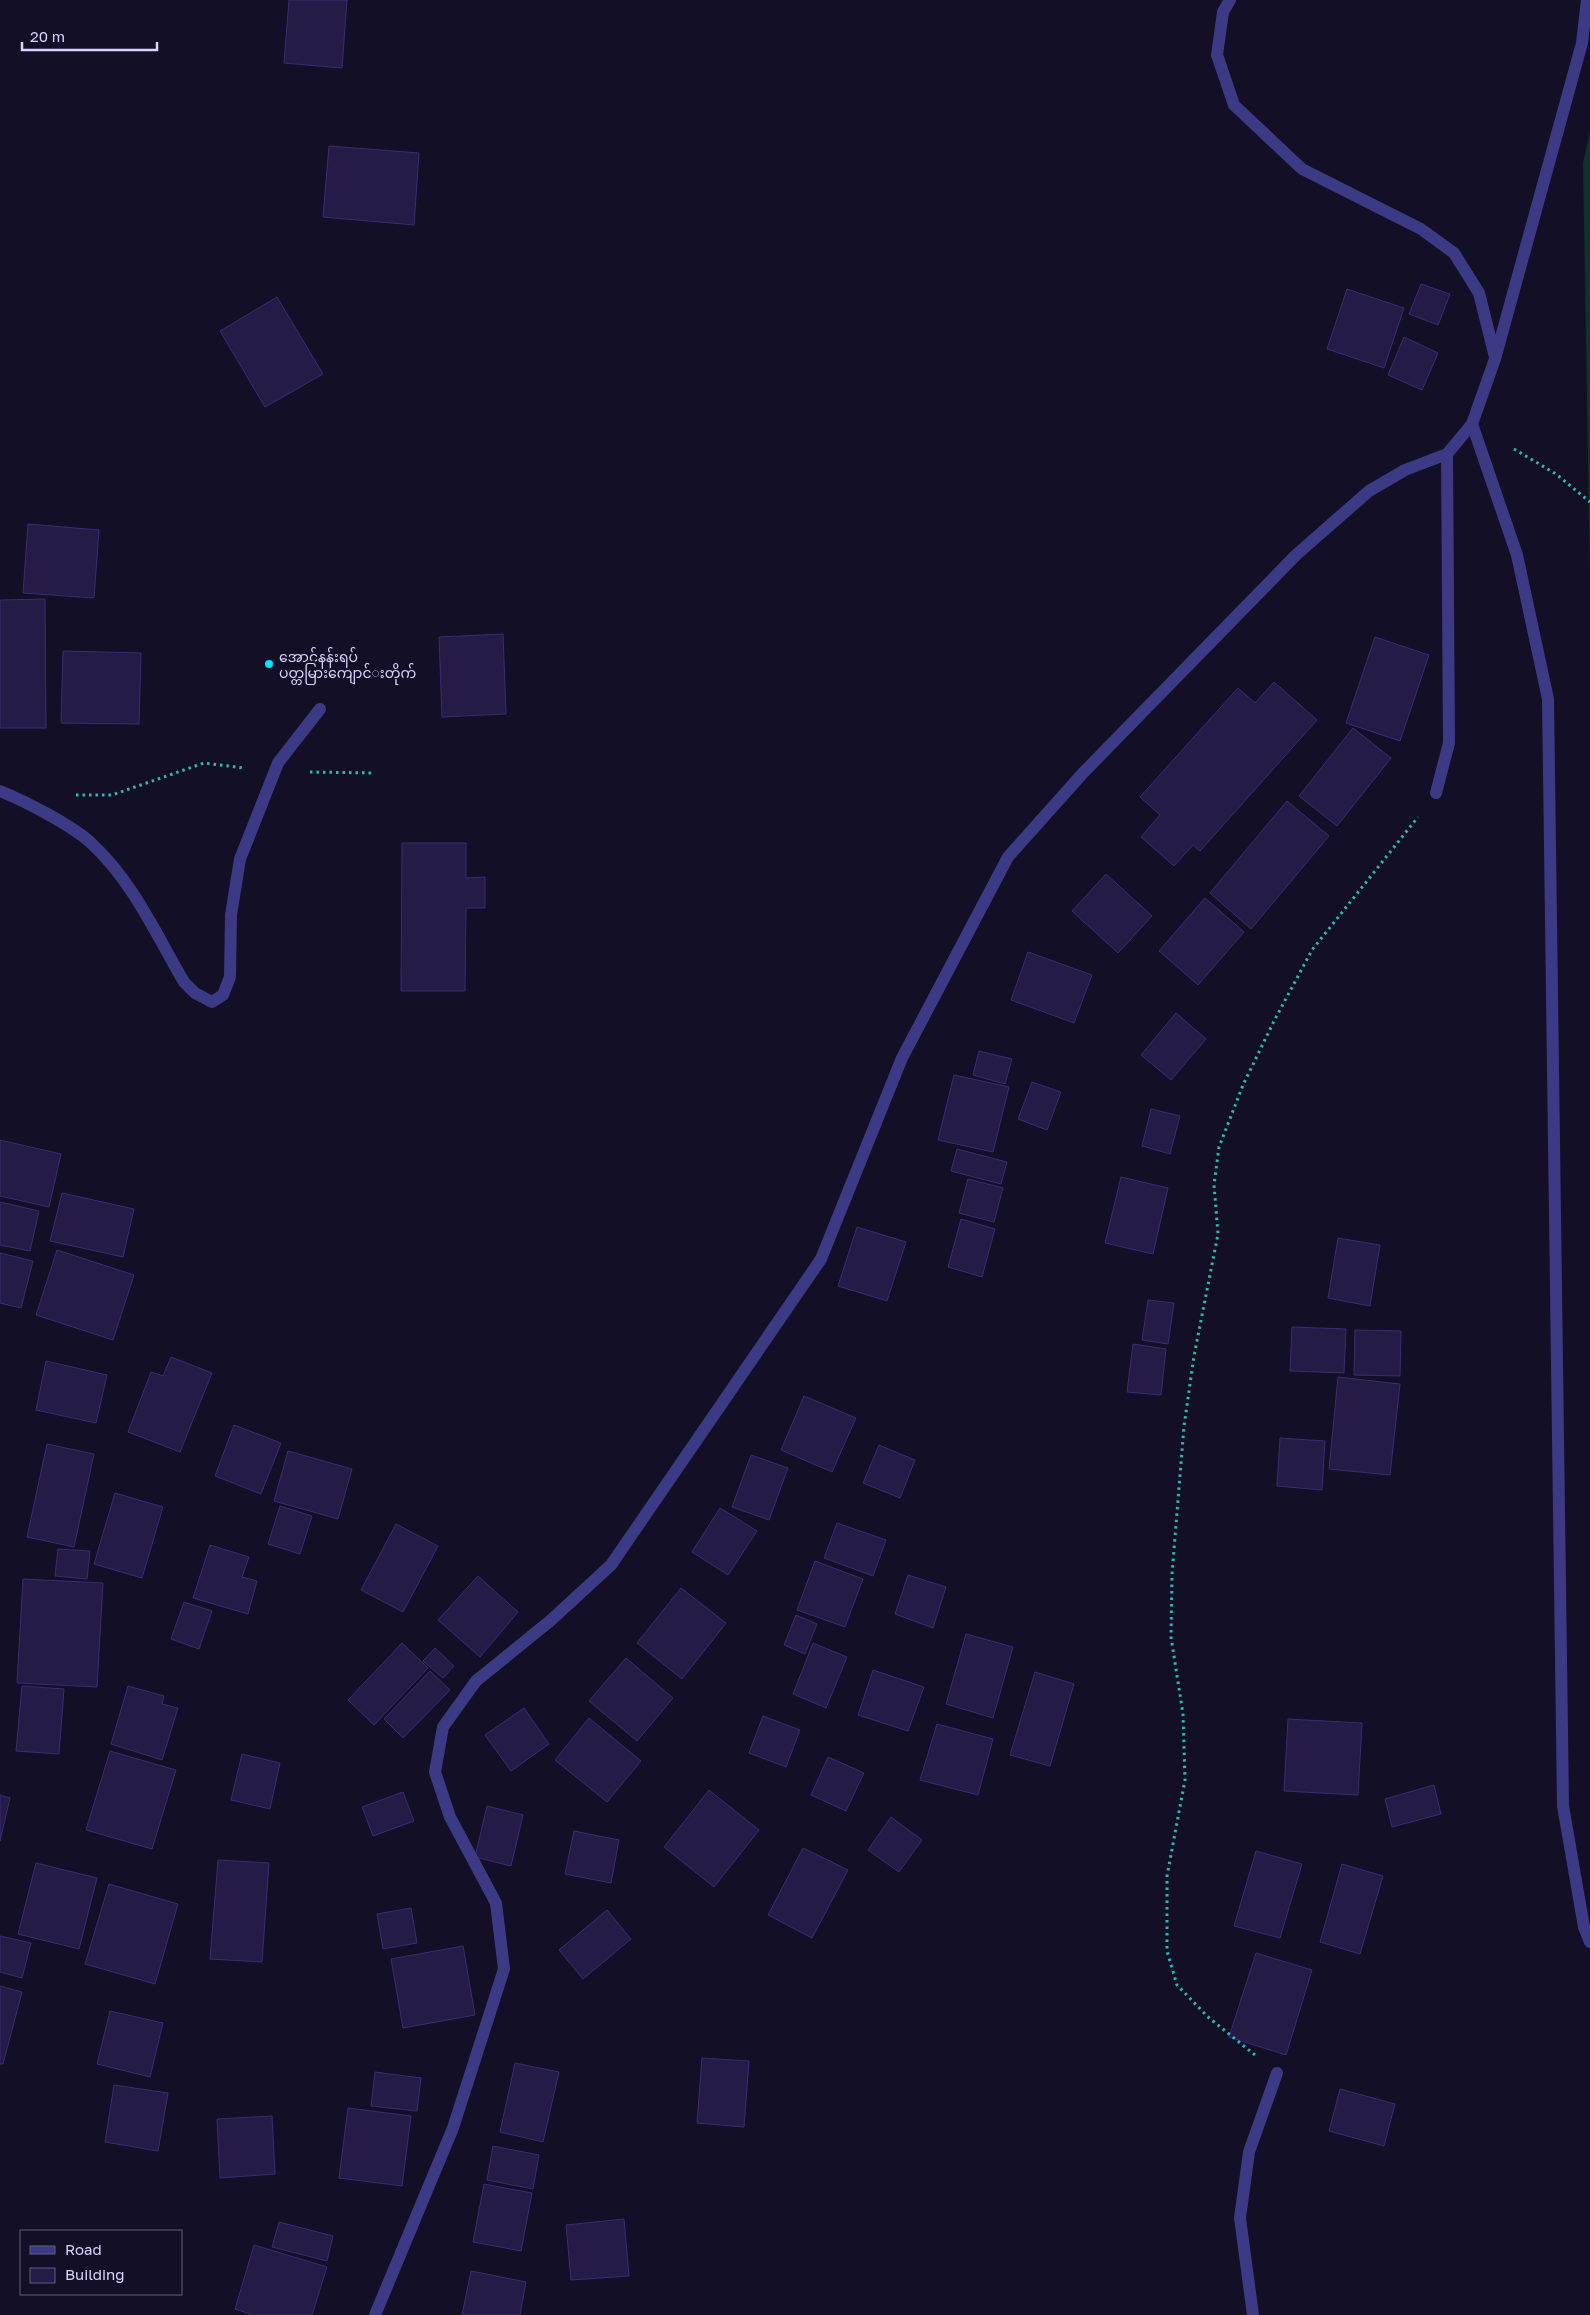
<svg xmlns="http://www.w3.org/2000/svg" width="1590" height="2315" viewBox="0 0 1590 2315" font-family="'Golos Text','Noto Sans Myanmar',sans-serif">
<rect width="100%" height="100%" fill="#130f26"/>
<path fill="#12302f" d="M 1590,132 L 1590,578 L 1583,163 Z"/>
<path fill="#241b47" stroke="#3b2d73" d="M 289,0 L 347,0 L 342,68 L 284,63 Z
M 329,146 L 419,153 L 414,225 L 323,217 Z
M 1421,284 L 1450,294 L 1438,325 L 1409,314 Z
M 1347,289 L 1404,308 L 1384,368 L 1327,349 Z
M 277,297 L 323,374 L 265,407 L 220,331 Z
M 1404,337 L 1438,353 L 1422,390 L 1388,375 Z
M 28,524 L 99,530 L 94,598 L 23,593 Z
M 45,599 L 46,728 L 0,728 L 0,600 Z
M 503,634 L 506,714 L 442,717 L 439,637 Z
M 1375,637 L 1429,655 L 1400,741 L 1346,723 Z
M 63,651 L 141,653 L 139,724 L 61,723 Z
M 1274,682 L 1317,720 L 1200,851 L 1193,845 L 1174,866 L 1141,837 L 1160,815 L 1140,797 L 1238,688 L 1255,703 Z
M 1353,728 L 1391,758 L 1337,826 L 1299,796 Z
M 1287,801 L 1329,836 L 1251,929 L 1210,893 Z
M 402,843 L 466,843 L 466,878 L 485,877 L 485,908 L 466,908 L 465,991 L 401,991 Z
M 1106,874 L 1152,916 L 1118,953 L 1072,911 Z
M 1205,898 L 1244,932 L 1198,985 L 1159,951 Z
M 1028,952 L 1092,975 L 1074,1023 L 1011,1000 Z
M 1176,1013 L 1206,1039 L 1171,1080 L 1141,1055 Z
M 979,1051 L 1012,1059 L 1005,1084 L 973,1075 Z
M 954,1075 L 1009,1087 L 993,1152 L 938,1140 Z
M 1032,1082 L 1061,1092 L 1047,1130 L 1018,1119 Z
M 1151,1109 L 1180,1116 L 1170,1154 L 1142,1146 Z
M 0,1140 L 61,1154 L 49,1207 L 0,1196 Z
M 957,1149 L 1007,1162 L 1001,1184 L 951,1171 Z
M 1121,1177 L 1168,1188 L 1153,1254 L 1105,1243 Z
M 968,1179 L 1003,1188 L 994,1222 L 959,1213 Z
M 62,1193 L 134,1209 L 123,1257 L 50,1241 Z
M 0,1202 L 39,1211 L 30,1251 L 0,1245 Z
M 961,1219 L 995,1229 L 982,1277 L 948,1267 Z
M 857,1227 L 906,1242 L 887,1301 L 838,1286 Z
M 1338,1238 L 1380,1245 L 1370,1306 L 1328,1298 Z
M 57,1250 L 134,1275 L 113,1340 L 36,1315 Z
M 0,1253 L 33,1261 L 21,1308 L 0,1303 Z
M 1148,1300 L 1174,1303 L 1168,1344 L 1142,1340 Z
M 1292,1327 L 1346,1329 L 1344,1373 L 1290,1371 Z
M 1355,1330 L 1401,1331 L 1400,1376 L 1354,1375 Z
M 1133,1344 L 1166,1349 L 1161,1395 L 1127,1392 Z
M 171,1357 L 212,1373 L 180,1452 L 128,1432 L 151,1372 L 163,1376 Z
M 46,1361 L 107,1375 L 96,1423 L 36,1410 Z
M 1338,1377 L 1400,1384 L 1390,1475 L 1329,1469 Z
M 804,1396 L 856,1418 L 832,1472 L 781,1450 Z
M 234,1425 L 281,1443 L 261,1494 L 215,1476 Z
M 1280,1438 L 1325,1441 L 1322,1490 L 1277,1486 Z
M 47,1444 L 94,1454 L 74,1547 L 27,1537 Z
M 879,1445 L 915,1460 L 900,1498 L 863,1483 Z
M 288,1451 L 352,1469 L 338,1519 L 274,1501 Z
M 751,1455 L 788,1468 L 769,1520 L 732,1507 Z
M 115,1493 L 163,1507 L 142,1578 L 94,1564 Z
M 280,1506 L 312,1516 L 300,1554 L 268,1544 Z
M 720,1508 L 757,1531 L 728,1575 L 692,1552 Z
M 837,1523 L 886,1540 L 873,1576 L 824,1558 Z
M 396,1524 L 438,1546 L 403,1612 L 361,1590 Z
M 210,1545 L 249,1557 L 242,1577 L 257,1581 L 248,1614 L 193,1598 Z
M 58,1549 L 90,1551 L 87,1579 L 55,1576 Z
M 815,1561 L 863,1579 L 845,1627 L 797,1610 Z
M 908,1575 L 946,1587 L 933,1628 L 895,1614 Z
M 478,1576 L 518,1612 L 480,1657 L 438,1620 Z
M 23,1579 L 103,1583 L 97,1687 L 17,1683 Z
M 681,1588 L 726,1623 L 682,1679 L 637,1643 Z
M 184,1602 L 212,1611 L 199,1649 L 171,1639 Z
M 796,1615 L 817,1624 L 805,1654 L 784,1645 Z
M 966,1634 L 1013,1647 L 993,1718 L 946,1704 Z
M 402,1643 L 428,1668 L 374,1725 L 348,1700 Z
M 813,1643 L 847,1657 L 826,1708 L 793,1694 Z
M 435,1648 L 454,1666 L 443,1678 L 423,1661 Z
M 626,1658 L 673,1698 L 637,1741 L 589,1701 Z
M 873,1670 L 924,1687 L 908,1731 L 858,1715 Z
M 430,1671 L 450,1690 L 403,1738 L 384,1719 Z
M 1035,1672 L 1074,1684 L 1050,1766 L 1010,1755 Z
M 22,1686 L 64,1689 L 59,1754 L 16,1751 Z
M 128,1686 L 164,1696 L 162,1704 L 178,1708 L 162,1760 L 111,1744 Z
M 524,1708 L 549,1744 L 511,1771 L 485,1735 Z
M 763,1716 L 800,1730 L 786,1767 L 749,1753 Z
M 589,1718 L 641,1761 L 607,1802 L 555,1760 Z
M 1288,1719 L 1362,1723 L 1358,1795 L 1284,1791 Z
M 937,1724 L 993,1739 L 978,1795 L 920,1780 Z
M 110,1751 L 176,1770 L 152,1849 L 86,1830 Z
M 242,1754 L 280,1763 L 270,1809 L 231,1800 Z
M 828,1757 L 864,1773 L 846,1811 L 811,1795 Z
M 1434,1785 L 1441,1814 L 1392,1827 L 1385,1799 Z
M 709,1790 L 759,1830 L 714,1887 L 664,1847 Z
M 403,1792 L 414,1821 L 373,1836 L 362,1807 Z
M 0,1795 L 10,1798 L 0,1841 Z
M 487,1806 L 523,1815 L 511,1866 L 475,1857 Z
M 891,1817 L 922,1840 L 899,1872 L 868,1850 Z
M 574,1831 L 619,1840 L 611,1883 L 565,1874 Z
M 803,1848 L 848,1870 L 812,1938 L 768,1915 Z
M 1256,1851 L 1302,1864 L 1280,1938 L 1234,1926 Z
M 218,1860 L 269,1863 L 262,1962 L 210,1959 Z
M 36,1863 L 97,1878 L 79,1949 L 18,1934 Z
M 1342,1864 L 1383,1876 L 1360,1954 L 1320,1942 Z
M 109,1884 L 178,1904 L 155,1984 L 85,1964 Z
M 411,1908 L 417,1943 L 383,1949 L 377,1914 Z
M 607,1910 L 631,1939 L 583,1979 L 559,1950 Z
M 0,1936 L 31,1943 L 22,1978 L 0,1972 Z
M 463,1946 L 475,2015 L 403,2028 L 391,1959 Z
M 1256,1953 L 1312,1970 L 1286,2055 L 1229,2037 Z
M 0,1986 L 22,1992 L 3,2064 L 0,2064 Z
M 110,2011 L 163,2023 L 150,2077 L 97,2064 Z
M 702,2058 L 749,2061 L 744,2127 L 697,2123 Z
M 515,2063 L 559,2072 L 543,2142 L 500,2132 Z
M 375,2072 L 421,2078 L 417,2111 L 371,2106 Z
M 114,2085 L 168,2093 L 158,2151 L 105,2142 Z
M 1340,2089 L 1395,2104 L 1384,2146 L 1329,2131 Z
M 348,2108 L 411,2116 L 402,2186 L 339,2178 Z
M 272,2116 L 275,2174 L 220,2178 L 217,2119 Z
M 493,2146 L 539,2155 L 533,2189 L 487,2180 Z
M 484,2184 L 532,2193 L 521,2251 L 473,2242 Z
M 624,2219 L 629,2276 L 571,2280 L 566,2225 Z
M 279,2222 L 333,2236 L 327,2261 L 272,2247 Z
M 254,2245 L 327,2267 L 312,2315 L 253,2315 L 235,2309 Z
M 471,2271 L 526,2282 L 520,2315 L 462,2315 Z"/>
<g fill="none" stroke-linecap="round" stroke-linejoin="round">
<path stroke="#2fb8b0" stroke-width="3" stroke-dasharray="2.5 4" stroke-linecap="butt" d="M 1514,449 L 1556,474 L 1590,502
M 310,772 L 373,773
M 76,795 L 112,795 L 204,763 L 244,768
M 1255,2055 L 1208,2017 L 1177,1985 L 1167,1951 L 1167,1876 L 1185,1780 L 1183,1714 L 1171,1637 L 1172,1574 L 1184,1426 L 1194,1356 L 1218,1234 L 1214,1185 L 1219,1147 L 1243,1085 L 1274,1021 L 1312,950 L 1418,817"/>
<path stroke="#3d3a85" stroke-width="12" d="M 1230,0 L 1223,12 L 1217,55 L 1234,105 L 1302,169 L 1421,229 L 1454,253 L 1479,293 L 1495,357
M 1472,424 L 1517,555 L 1548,699 L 1563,1806 L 1584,1927 L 1590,1942
M 0,791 C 25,801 71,825 90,842 C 132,880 156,934 184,982 L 195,993 L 212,1002 L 223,995 L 230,977 L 231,915 L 240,859 L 278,763 L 320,709
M 1436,793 L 1449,743 L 1447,454
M 375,2315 L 453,2128 L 504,1969 L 496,1903 L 450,1817 L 435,1772 L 443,1727 L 476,1681 L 550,1621 L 611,1565 L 821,1259 L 902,1058 L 1008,857 L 1083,773 L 1296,555 L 1369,491 L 1405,470 L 1447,454 L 1472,424 L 1495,359 L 1582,43 L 1587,0
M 1253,2315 L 1240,2218 L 1249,2152 L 1277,2073"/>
</g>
<circle fill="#00e5ff" stroke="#130f26" stroke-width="2" cx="269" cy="664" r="5"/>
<g text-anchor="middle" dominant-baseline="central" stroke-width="4.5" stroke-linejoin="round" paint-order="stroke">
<g font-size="14" fill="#d9d4ff" stroke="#130f26" text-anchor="start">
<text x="279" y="656">အောင်နန်းရပ်<tspan x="279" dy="16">ပတ္တမြား‌ကျောင်‌းတိုက်</tspan></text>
</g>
</g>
<rect x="20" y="2230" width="162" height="65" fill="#130f26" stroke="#625e7d"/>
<rect x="30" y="2246" width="25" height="8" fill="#3d3a85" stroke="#625e7d"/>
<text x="65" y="2255" font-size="15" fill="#d9d4ff">Road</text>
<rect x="30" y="2268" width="25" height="15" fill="#241b47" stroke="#625e7d"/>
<text x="65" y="2280" font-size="15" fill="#d9d4ff">Building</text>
<path d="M22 42v8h135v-8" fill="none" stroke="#d9d4ff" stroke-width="2.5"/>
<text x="30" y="42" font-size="15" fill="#d9d4ff" stroke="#130f26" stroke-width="4" paint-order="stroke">20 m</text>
</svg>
